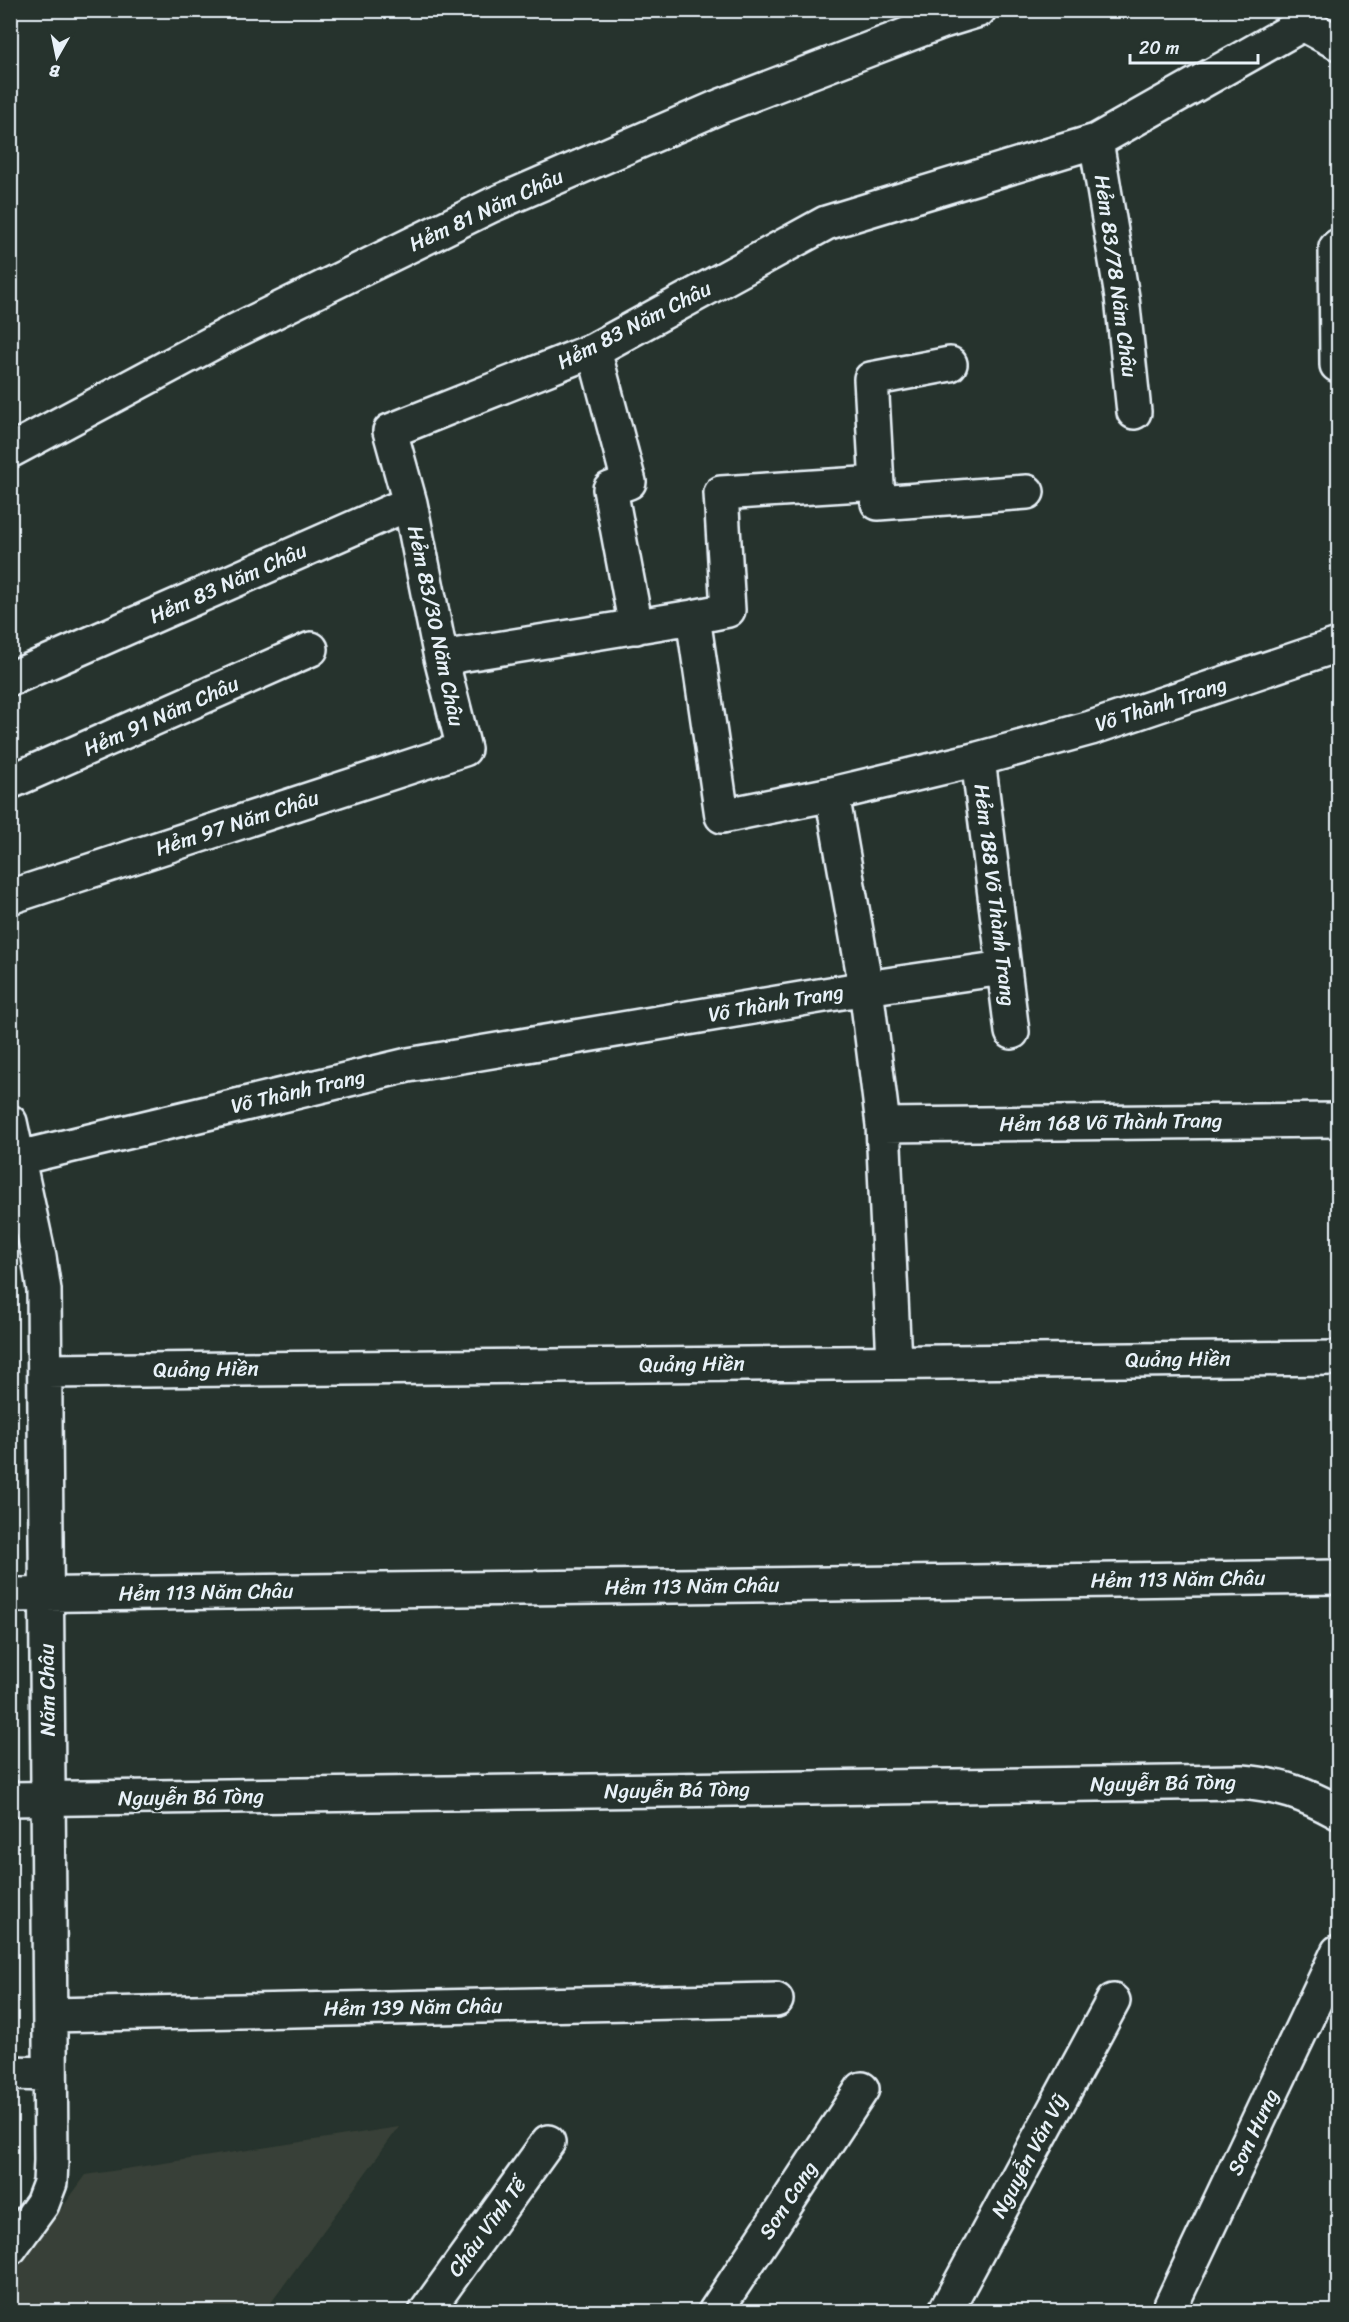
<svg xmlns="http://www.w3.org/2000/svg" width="1349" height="2322" viewBox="0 0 1349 2322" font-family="Sriracha,sans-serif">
<rect width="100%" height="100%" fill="#26332d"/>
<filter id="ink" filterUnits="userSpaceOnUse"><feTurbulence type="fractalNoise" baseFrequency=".0167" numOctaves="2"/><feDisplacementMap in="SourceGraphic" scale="12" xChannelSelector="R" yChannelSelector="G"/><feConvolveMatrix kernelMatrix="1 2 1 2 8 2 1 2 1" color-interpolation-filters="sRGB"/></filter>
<g filter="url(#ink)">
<path fill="#384137" d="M 399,2127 L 265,2311 L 11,2311 L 11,2278 L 86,2175 Z"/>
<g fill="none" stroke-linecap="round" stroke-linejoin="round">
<g stroke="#e8f1f8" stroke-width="38">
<path id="minor" d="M 1096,141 L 1122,297 L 1134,412
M 594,350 L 629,482 L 610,489 L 636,627
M 950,364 L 871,379 L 878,503 L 1027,492
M 1337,365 L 1336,248 L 1338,246
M 10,451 L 231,333 L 492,205 L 721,106 L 943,21 L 979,10
M 441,658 L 693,617
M 10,679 L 410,503 L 390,431 L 594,350 L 826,223 L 1096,141 L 1303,24 L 1338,43
M 978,759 L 1012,1032
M 10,782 L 311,649
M 832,794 L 722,816 L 693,617 L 728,610 L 721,493 L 877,483
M 10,897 L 464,749 L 441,658 L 410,503
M 1003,968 L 866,988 L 883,1125 L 1338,1120
M 10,1122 L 39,1257 L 44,1290 L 51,2160 L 50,2183 L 42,2204 L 10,2248
M 883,1125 L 894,1362
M 10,1160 L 408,1065 L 866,988 L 832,794 L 978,759 L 1091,728 L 1338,645
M 46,1371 L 1338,1358
M 10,1595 L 1338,1577
M 10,1799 L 1242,1782 C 1281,1786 1303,1793 1338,1812
M 50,2015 L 776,2000
M 10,2073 L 50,2074
M 426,2312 L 548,2142
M 715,2312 L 862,2089
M 945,2312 L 1113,2001
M 1168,2312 L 1338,1952"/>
</g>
<use href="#minor" stroke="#26332d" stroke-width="33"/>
</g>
</g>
<g text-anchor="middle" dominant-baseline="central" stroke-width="4.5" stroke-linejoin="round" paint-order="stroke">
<g font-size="21" fill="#e8f1f8" stroke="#26332d">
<text transform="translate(486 210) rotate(-25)">Hẻm 81 Năm Châu</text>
<text transform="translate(1116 276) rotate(82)">Hẻm 83/78 Năm Châu</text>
<text transform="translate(634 325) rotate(-27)">Hẻm 83 Năm Châu</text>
<text transform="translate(228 583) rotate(-24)">Hẻm 83 Năm Châu</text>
<text transform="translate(436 626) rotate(78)">Hẻm 83/30 Năm Châu</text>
<text transform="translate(1161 704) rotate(-18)">Võ Thành Trang</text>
<text transform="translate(161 716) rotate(-24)">Hẻm 91 Năm Châu</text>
<text transform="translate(237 823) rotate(-18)">Hẻm 97 Năm Châu</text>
<text transform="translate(995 895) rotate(83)">Hẻm 188 Võ Thành Trang</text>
<text transform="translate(776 1003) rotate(-10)">Võ Thành Trang</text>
<text transform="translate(298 1091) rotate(-13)">Võ Thành Trang</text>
<text transform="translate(1111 1122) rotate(-1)">Hẻm 168 Võ Thành Trang</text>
<text transform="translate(1178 1359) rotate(-1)">Quảng Hiền</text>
<text transform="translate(692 1364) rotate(-1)">Quảng Hiền</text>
<text transform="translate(206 1369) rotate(-1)">Quảng Hiền</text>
<text transform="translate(1178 1579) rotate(-1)">Hẻm 113 Năm Châu</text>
<text transform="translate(692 1586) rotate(-1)">Hẻm 113 Năm Châu</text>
<text transform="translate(206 1592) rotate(-1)">Hẻm 113 Năm Châu</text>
<text transform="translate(47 1690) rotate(-91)">Năm Châu</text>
<text transform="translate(1163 1783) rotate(-1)">Nguyễn Bá Tòng</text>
<text transform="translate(677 1790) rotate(-1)">Nguyễn Bá Tòng</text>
<text transform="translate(191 1797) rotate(-1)">Nguyễn Bá Tòng</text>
<text transform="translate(413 2007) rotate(-1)">Hẻm 139 Năm Châu</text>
<text transform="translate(1253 2132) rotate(-65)">Sơn Hưng</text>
<text transform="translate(1029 2156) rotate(-62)">Nguyễn Văn Vỹ</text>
<text transform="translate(788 2200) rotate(-57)">Sơn Cang</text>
<text transform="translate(487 2227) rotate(-54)">Châu Vĩnh Tế</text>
</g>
</g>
<rect width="1349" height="2322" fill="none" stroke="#26332d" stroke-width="36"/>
<rect x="18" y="18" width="1313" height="2286" fill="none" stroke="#e8f1f8" stroke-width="2" filter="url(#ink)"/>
<g transform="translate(57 57) rotate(189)" stroke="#26332d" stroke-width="4.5" paint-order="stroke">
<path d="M0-4.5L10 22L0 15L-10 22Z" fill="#e8f1f8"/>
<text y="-9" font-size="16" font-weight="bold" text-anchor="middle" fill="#e8f1f8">B</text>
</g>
<path d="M1130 54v9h128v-9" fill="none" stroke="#e8f1f8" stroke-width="3"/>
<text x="1139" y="54" font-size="18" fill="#e8f1f8" stroke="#26332d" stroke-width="4.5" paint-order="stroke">20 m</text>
</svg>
